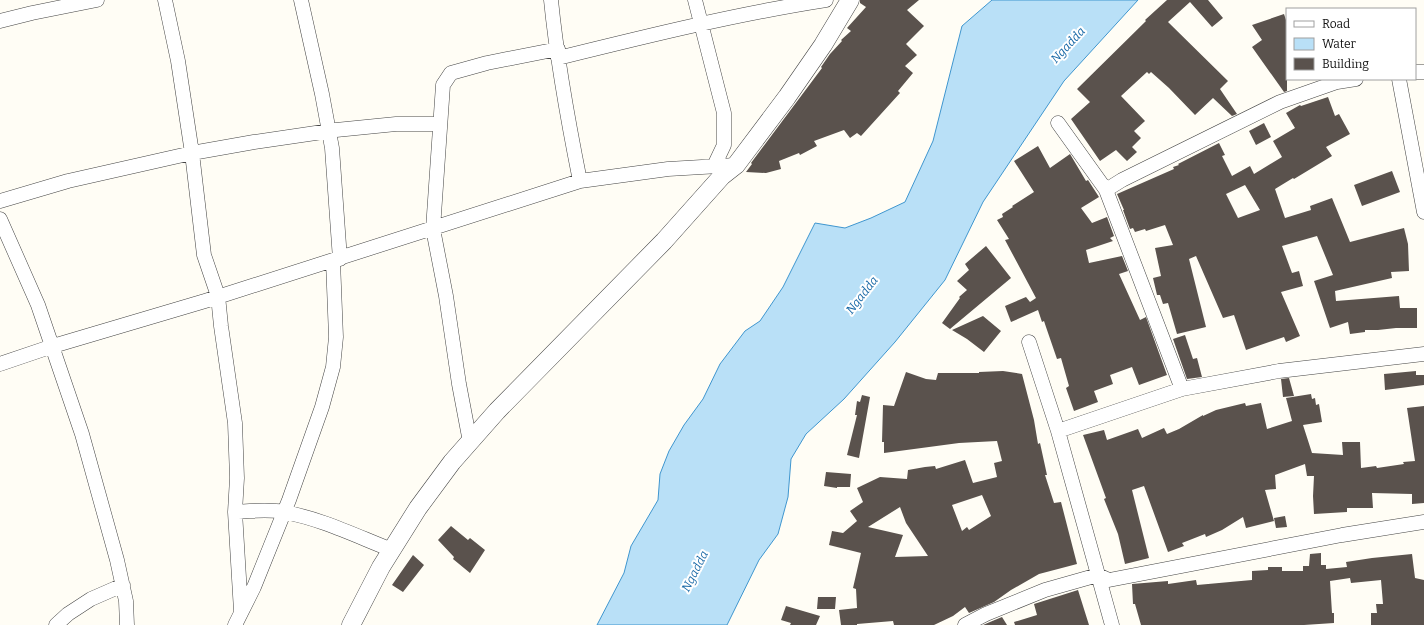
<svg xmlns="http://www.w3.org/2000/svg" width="1424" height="625" viewBox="0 0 1424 625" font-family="Bitter,serif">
<rect width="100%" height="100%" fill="#fffdf5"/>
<path fill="#b9e0f7" stroke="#3f96cf" d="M 992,0 L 1138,0 L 1064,81 L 983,202 L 945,280 L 895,342 L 844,399 L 806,434 L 791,459 L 788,497 L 778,534 L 759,560 L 727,625 L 597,625 L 624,573 L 631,546 L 658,500 L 660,474 L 669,451 L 684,425 L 703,399 L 720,364 L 745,331 L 760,321 L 783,287 L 815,223 L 845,228 L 871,218 L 905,202 L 933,141 L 962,26 Z"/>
<path fill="#5a524d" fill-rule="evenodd" d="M 860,0 L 919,0 L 907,10 L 924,26 L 906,44 L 917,55 L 905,66 L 913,73 L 898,91 L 900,93 L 861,136 L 857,133 L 850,138 L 844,130 L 814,141 L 817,146 L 800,155 L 799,153 L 779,161 L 781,169 L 766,173 L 746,172 L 752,164 L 751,163 L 822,68 L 821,67 L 830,54 L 842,41 L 841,40 L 851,31 L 847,28 L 866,7 L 860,3 Z
M 1167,0 L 1208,0 L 1223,18 L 1212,27 L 1190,2 L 1168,22 L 1228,81 L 1220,89 L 1237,114 L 1232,116 L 1213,98 L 1195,115 L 1169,88 L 1151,72 L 1149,74 L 1147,72 L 1121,96 L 1145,121 L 1134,131 L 1141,138 L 1132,147 L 1137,152 L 1127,161 L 1116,150 L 1100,161 L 1071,119 L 1090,102 L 1077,89 L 1146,21 L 1145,20 Z
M 1284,14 L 1287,23 L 1287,91 L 1284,92 L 1252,47 L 1262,40 L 1252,25 Z
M 1328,97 L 1335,116 L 1339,114 L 1350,134 L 1326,147 L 1332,156 L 1294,179 L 1293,178 L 1275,189 L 1285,218 L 1311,210 L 1310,206 L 1332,198 L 1350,242 L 1404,228 L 1408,244 L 1409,271 L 1391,272 L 1392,278 L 1335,291 L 1336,301 L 1399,296 L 1400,308 L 1417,308 L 1417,328 L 1396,328 L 1378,330 L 1365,330 L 1365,332 L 1350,334 L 1348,322 L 1330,328 L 1314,281 L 1333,275 L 1317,236 L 1282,246 L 1292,273 L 1299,271 L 1303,286 L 1281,292 L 1300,336 L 1286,342 L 1284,337 L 1246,350 L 1234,315 L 1223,318 L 1196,256 L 1189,259 L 1206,327 L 1177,334 L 1168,303 L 1163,304 L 1160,295 L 1157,295 L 1153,278 L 1161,276 L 1155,248 L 1173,245 L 1165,225 L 1146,231 L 1145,229 L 1135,232 L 1133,228 L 1130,229 L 1123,210 L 1124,210 L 1117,194 L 1174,169 L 1173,167 L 1179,165 L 1178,164 L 1219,143 L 1225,155 L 1222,156 L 1232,176 L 1250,166 L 1254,174 L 1282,157 L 1273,141 L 1295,128 L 1286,113 L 1300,105 L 1301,106 ZM 1245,185 L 1260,210 L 1238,218 L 1226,194 Z
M 1264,123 L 1271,137 L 1256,145 L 1249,131 Z
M 1038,146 L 1050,168 L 1070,154 L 1086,181 L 1088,180 L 1099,197 L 1081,208 L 1092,223 L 1107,217 L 1114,236 L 1110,238 L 1113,241 L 1086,250 L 1089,263 L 1122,256 L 1128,271 L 1119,274 L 1140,320 L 1146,317 L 1167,375 L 1139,385 L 1132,367 L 1110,375 L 1113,384 L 1094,391 L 1098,402 L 1074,411 L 1066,388 L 1069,386 L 1061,358 L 1057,359 L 1046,327 L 1044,321 L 1042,322 L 1038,310 L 1011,322 L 1005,306 L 1026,297 L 1030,302 L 1036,298 L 1005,240 L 1009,239 L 997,220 L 1003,217 L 1002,214 L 1013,207 L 1012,206 L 1034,192 L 1014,161 Z
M 1392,171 L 1400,192 L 1362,206 L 1354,185 Z
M 986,246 L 1011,278 L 950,329 L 942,323 L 960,298 L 959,297 L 967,290 L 957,281 L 969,270 L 965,264 Z
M 983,316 L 1001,331 L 984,352 L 967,339 L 952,330 Z
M 1185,335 L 1193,359 L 1197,358 L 1202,377 L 1187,379 L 1173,339 Z
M 1003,371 L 1022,374 L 1034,420 L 1038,444 L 1040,443 L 1047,475 L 1045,475 L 1054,503 L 1061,502 L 1077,564 L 1039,574 L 1011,590 L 994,602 L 969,613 L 965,607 L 953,616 L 934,625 L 894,625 L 893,621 L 857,624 L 857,625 L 841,625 L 839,610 L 857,608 L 856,589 L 853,588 L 861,553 L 829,545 L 832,531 L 843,533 L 857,521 L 850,511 L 863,502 L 857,488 L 880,477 L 907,479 L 908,470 L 925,467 L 935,466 L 936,469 L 965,460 L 973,483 L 997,477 L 994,463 L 1002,461 L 997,441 L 959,443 L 884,453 L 884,442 L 882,442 L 883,405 L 894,406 L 906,372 L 926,379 L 936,380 L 938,373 L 979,373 L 979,372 ZM 982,495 L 991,516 L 969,530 L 967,527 L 962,531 L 952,505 ZM 900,507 L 906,523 L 928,556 L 895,557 L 903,535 L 868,527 Z
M 1416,371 L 1416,375 L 1424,375 L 1424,385 L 1385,390 L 1384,374 Z
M 1289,378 L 1294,396 L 1283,397 L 1281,379 Z
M 1311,394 L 1312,399 L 1315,398 L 1316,405 L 1319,404 L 1322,422 L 1303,425 L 1312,453 L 1343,455 L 1342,442 L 1360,442 L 1361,468 L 1376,466 L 1377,468 L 1404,464 L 1403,462 L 1415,461 L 1407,408 L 1424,406 L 1424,503 L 1412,504 L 1412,494 L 1372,493 L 1373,508 L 1347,508 L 1347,512 L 1314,514 L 1313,496 L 1314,476 L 1307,476 L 1305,464 L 1275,475 L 1276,489 L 1265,490 L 1274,521 L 1246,528 L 1243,517 L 1222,530 L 1206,537 L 1205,534 L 1182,543 L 1184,546 L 1168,552 L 1144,486 L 1132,490 L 1149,558 L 1125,564 L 1118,534 L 1104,499 L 1106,498 L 1083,435 L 1104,430 L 1107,440 L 1138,429 L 1142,438 L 1164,428 L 1167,434 L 1179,429 L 1203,415 L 1203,416 L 1216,410 L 1245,403 L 1246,406 L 1261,403 L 1267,429 L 1292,421 L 1286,398 Z
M 862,395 L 870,397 L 859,458 L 847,455 L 857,415 L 855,415 L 857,401 L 860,402 Z
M 826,472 L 851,474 L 850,487 L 837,487 L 837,488 L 824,486 Z
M 1285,516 L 1287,527 L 1276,528 L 1274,518 Z
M 451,526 L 468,540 L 470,538 L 485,550 L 470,573 L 453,559 L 454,557 L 438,540 Z
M 1321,553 L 1321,565 L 1326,565 L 1326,569 L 1347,567 L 1346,562 L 1372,558 L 1412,554 L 1415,578 L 1424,580 L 1424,625 L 1371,625 L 1371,613 L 1377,613 L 1376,604 L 1383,604 L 1381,580 L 1351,583 L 1350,578 L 1330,581 L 1332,613 L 1334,613 L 1334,623 L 1304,625 L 1141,625 L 1135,604 L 1133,604 L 1132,584 L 1168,581 L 1168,584 L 1196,580 L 1197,585 L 1252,580 L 1252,571 L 1268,570 L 1268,567 L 1282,567 L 1282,571 L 1303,571 L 1303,566 L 1309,566 L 1310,554 Z
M 413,555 L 424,565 L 403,592 L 392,585 Z
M 1078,590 L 1089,625 L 1015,625 L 1014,622 L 1037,615 L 1034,604 Z
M 818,597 L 836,597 L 835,609 L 817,609 Z
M 786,606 L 820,616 L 816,625 L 790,625 L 791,623 L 781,620 Z
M 1002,617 L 1007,625 L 983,625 L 990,622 Z"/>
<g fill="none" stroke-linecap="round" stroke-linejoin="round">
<g stroke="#444" stroke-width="15">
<path id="minor" d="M 165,0 L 178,61 L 192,153 L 204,255 L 218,296 L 221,326 L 235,423 L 237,478 L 235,512 L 241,611
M 301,0 L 322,94 L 332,148 L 340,259
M 551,0 C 557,61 568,121 580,181
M 695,0 L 724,113 L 724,145 L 714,166
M 0,21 L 32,13 L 97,0
M 558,58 C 647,36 736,14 826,0
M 1415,72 L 1424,72
M 1399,79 L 1424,212
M 1058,123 L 1106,190 L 1182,389
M 1106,190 L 1122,180 L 1280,102 L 1337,82 L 1356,79
M 0,201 L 68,181 L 192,153 L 254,142 L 336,130 L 396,124 L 440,124
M 0,219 L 38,305 L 82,434 L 117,560 L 126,601 L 127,625
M 1029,342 L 1058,431 L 1112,625
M 0,364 L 53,346 L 205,301 L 580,181 L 668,169 L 736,165
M 1058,431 L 1182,389 L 1279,371 L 1424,354
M 470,442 L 459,384 L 446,296 L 433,229 L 443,85 L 451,73 L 487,63 L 558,49
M 235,512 C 251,511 268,509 284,512 C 322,519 356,536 392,550
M 56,625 L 68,614 L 91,599 L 123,585
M 235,625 L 254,587 L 289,500 L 322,407 L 333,367 L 336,337 L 333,261
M 965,625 L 986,614 L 1045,590 L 1098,575 L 1109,580 L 1342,535 L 1424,522"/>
</g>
<g stroke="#444" stroke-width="19">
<path id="tertiary" d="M 351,625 L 381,567 L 418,508 L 452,462 L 497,411 L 664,241 L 722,176 L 736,165 L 787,97 L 823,45 L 850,0"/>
</g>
<use href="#minor" stroke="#fff" stroke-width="14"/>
<use href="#tertiary" stroke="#fff" stroke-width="18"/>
</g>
<g text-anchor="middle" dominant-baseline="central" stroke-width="4" stroke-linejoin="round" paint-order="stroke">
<g font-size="12" font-style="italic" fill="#1768a6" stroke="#fff">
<text transform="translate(1068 45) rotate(-47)">Ngadda</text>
<text transform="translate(862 295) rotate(-52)">Ngadda</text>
<text transform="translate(695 571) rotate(-63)">Ngadda</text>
</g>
</g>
<rect x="1286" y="8" width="130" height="72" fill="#ffffff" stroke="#a0a0a0"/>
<rect x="1294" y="21" width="20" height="6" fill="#ffffff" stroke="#a0a0a0"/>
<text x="1322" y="28" font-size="12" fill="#111111">Road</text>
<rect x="1294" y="38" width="20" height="12" fill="#b9e0f7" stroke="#a0a0a0"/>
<text x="1322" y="48" font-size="12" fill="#111111">Water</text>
<rect x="1294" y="58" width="20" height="12" fill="#5a524d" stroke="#a0a0a0"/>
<text x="1322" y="68" font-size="12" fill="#111111">Building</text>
</svg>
